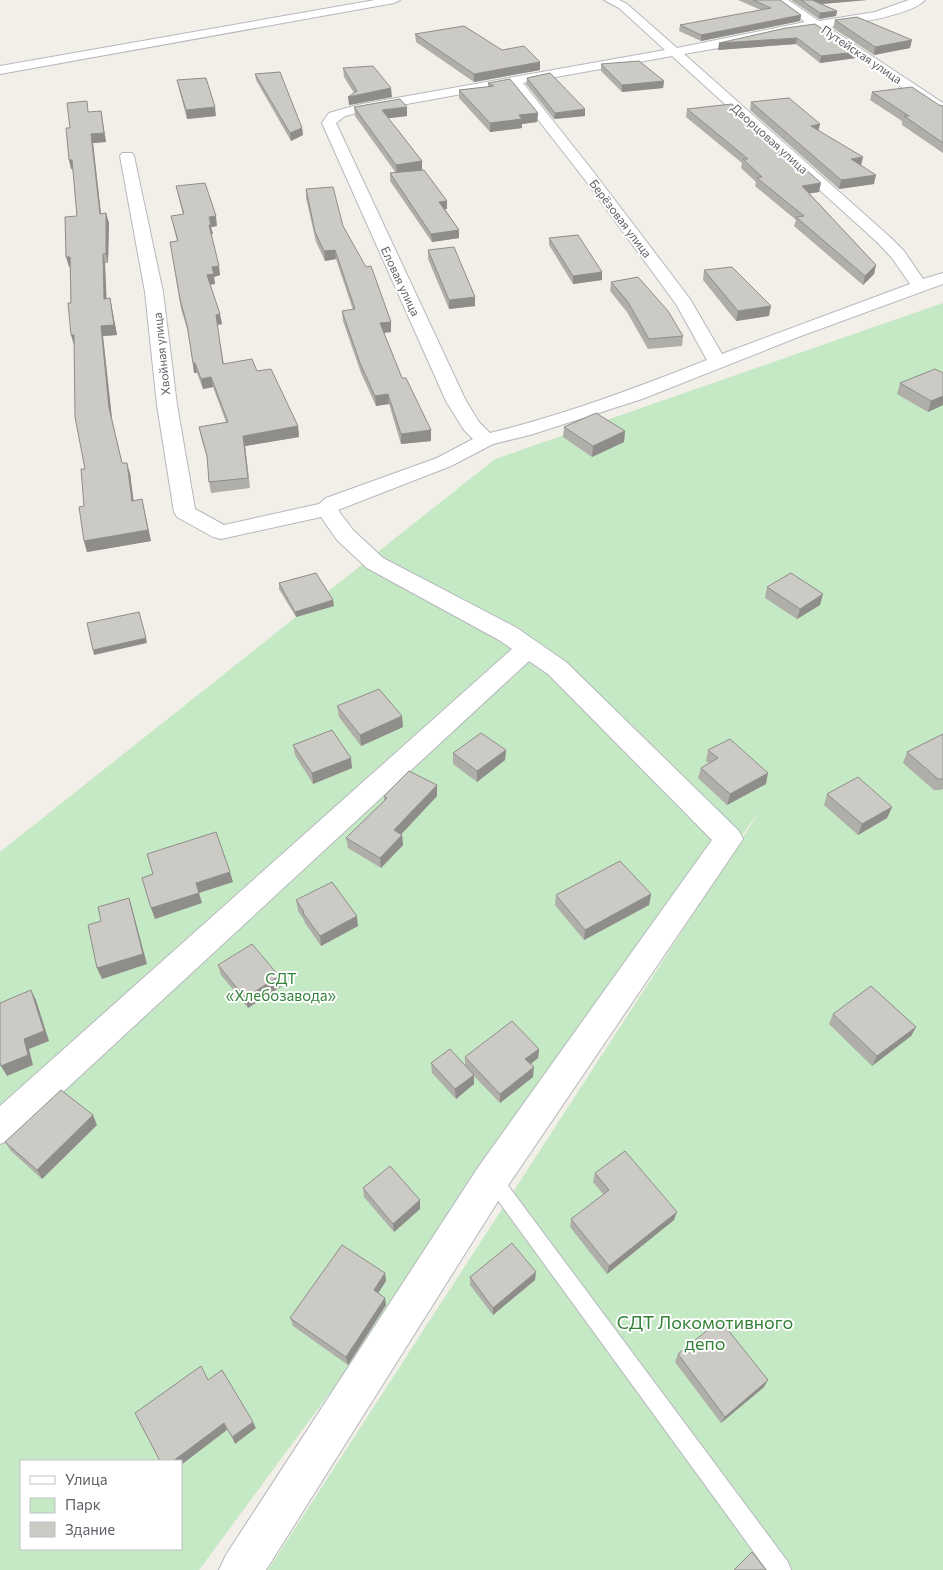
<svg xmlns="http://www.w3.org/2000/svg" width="943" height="1570" viewBox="0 0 943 1570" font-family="Commissioner,sans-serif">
<rect width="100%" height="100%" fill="#f1efe8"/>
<path fill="#c5e8c5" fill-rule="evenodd" d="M 943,303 L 943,1570 L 268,1570 L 762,808 L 199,1570 L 0,1570 L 0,852 L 495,459 ZM 21,1461 L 181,1461 L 181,1549 L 21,1549 Z"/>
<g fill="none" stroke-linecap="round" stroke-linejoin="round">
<g stroke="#b5b8bc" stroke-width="2">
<path id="lane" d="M 492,1169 L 498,1172 L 788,1562 L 791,1570 L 767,1570 L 486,1184 L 483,1178 L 486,1172 Z"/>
</g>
<g stroke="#b5b8bc" stroke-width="2">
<path id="street" d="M 375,0 L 400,0 L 394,3 L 0,74 L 0,66 Z
M 604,0 L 619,0 L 627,4 L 677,48 L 805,22 L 774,0 L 788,0 L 819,21 L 875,12 L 909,0 L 925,0 C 910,16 850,24 828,27 L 943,103 L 943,113 L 938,112 L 814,28 L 785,32 L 741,44 L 684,54 L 890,237 L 904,251 L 923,279 L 943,273 L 943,284 L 801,336 L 642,399 L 530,435 L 493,444 L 451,466 L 338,510 L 353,530 L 383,558 L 517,628 L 566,662 L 739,831 L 743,839 L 505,1190 L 266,1570 L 219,1570 L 226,1555 L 479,1166 L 712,840 L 548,674 L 529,661 L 12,1139 L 0,1144 L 0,1106 L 512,649 L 499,640 L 367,568 L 337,540 L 321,517 L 221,539 L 213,537 L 177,517 L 174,512 L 157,405 L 145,292 L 120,156 L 122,153 L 132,153 L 134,156 L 163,292 L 177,405 L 195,509 L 224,525 L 319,504 L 326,498 L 437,458 L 473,439 L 464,430 L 446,401 L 322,123 L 329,113 L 357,105 L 665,50 L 619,8 ZM 672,56 L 878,243 L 892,258 L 910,284 L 722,354 L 690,299 L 592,170 L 523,83 ZM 511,85 L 582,176 L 676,304 L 707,360 C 636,388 564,415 490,433 L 479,422 L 466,401 L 336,123 L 345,116 L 357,113 Z"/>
</g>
<use href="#lane" fill="#fff" fill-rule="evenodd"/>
<use href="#street" fill="#fff" fill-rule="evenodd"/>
</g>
<path fill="#afaea9" d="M 738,0 L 780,0 L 801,15 L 800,21 L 701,41 L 679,31 L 680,25 L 761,10 Z
M 791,0 L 867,0 L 822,4 L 837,11 L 836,16 L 819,19 Z
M 835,20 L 910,48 L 874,55 L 833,28 Z
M 786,28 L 856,58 L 820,63 L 796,44 L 718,50 Z
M 415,34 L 502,50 L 540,62 L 540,70 L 474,82 L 416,42 Z
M 601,64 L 664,81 L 663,88 L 622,92 L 601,71 Z
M 343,68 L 392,97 L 349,105 L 354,93 L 344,77 Z
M 255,74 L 302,128 L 303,135 L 291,141 L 256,80 Z
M 527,78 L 585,116 L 554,119 L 526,84 Z
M 177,80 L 216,116 L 187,119 L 179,89 Z
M 488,83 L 538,113 L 537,122 L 522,124 L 522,128 L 490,132 L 459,98 L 459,90 L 488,87 Z
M 872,92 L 943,106 L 943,153 L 902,125 L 902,121 L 870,100 Z
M 751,102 L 818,130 L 861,166 L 874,184 L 839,189 L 750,110 Z
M 354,107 L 407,116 L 388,118 L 422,161 L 422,170 L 447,201 L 447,209 L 445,209 L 459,230 L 459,238 L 432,242 L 390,181 L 390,173 L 396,173 L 355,116 Z
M 687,109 L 819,192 L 809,193 L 876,265 L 874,274 L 863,285 L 794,226 L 796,220 L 755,186 L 756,182 L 741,168 L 742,163 L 686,117 Z
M 101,111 L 106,142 L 93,143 L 101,214 L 106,213 L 109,223 L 108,263 L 105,263 L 106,298 L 110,298 L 117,335 L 103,336 L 112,419 L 122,463 L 130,473 L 133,501 L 144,510 L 151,541 L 87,552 L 84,541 L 85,469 L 74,345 L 71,303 L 70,266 L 69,267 L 77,216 L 73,169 L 71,169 L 70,128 L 89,112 Z
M 176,186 L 217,226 L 211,227 L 213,234 L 211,234 L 220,275 L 214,277 L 215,284 L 210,285 L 222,324 L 217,325 L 224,364 L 257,371 L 298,426 L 299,437 L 245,446 L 250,488 L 211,493 L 209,482 L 208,461 L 201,437 L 199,427 L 226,422 L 213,387 L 203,389 L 197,373 L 194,373 L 188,332 L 181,309 L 170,242 L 177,241 L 171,216 L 183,215 L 178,195 Z
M 306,189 L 343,226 L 391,322 L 391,332 L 384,333 L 402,378 L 431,430 L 431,441 L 401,444 L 389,404 L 376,406 L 361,373 L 343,321 L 342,311 L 353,310 L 336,259 L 325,261 L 316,242 L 306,198 Z
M 549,238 L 602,280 L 573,284 L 549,245 Z
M 428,250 L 475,306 L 449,309 L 428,259 Z
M 704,270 L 769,316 L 736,321 L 703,280 Z
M 611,282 L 683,336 L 682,346 L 648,349 L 627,312 L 610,291 Z
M 943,373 L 943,405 L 928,412 L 897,394 L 900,383 Z
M 564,427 L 625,431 L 624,442 L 592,457 L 563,437 Z
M 279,583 L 334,606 L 296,617 L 279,589 Z
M 767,587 L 820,605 L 797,619 L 765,598 Z
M 337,706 L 403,727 L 361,746 L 339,717 Z
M 943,734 L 943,789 L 940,790 L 934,790 L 903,763 L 907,752 Z
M 293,745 L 352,768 L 313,784 L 295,755 Z
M 506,750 L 505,760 L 477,782 L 453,764 L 453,753 Z
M 708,750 L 766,784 L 727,805 L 698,778 L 701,768 L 709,763 L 706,761 Z
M 827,794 L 892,807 L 887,818 L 858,835 L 824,805 Z
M 384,796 L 437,796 L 401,834 L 402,835 L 403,845 L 381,868 L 348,848 L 346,838 L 384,801 Z
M 651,894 L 649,905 L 584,940 L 555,905 L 556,895 Z
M 296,900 L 358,926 L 321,946 L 305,923 L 304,920 L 298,911 Z
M 218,965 L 279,976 L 282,986 L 248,1008 L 221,975 Z
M 833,1014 L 916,1027 L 911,1036 L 872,1066 L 829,1024 Z
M 539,1049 L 538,1058 L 530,1064 L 533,1077 L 500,1103 L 474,1076 L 474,1084 L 456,1099 L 432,1073 L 431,1063 L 465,1065 L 465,1057 Z
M 97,1125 L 42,1179 L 11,1151 L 5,1142 Z
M 595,1173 L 674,1220 L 607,1274 L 570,1227 L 571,1219 L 604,1195 L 593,1182 Z
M 363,1188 L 420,1200 L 420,1209 L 394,1232 L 364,1197 Z
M 385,1273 L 386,1281 L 378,1293 L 385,1298 L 386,1305 L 348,1365 L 293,1326 L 290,1318 Z
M 470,1277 L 535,1280 L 493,1315 L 470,1285 Z
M 678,1354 L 764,1387 L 721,1423 L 675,1362 Z"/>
<path fill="#8f8d8a" d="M 811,0 L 867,0 L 810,5 Z
M 837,11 L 836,16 L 819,19 L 820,13 Z
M 801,15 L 800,21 L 701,41 L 701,35 Z
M 797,38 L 796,44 L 718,50 L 719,43 Z
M 912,40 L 910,48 L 874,55 L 875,47 Z
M 857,52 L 856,58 L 820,63 L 821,56 Z
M 540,62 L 540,70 L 474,82 L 474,74 Z
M 664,81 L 663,88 L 622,92 L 622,85 Z
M 391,88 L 392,97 L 349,105 L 348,97 Z
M 215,107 L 216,116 L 187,119 L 186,110 Z
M 407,107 L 407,116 L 383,119 L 382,110 Z
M 585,109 L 585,116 L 554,119 L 555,113 Z
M 101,111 L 106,142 L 93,143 L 102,223 L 100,214 L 91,134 Z
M 538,113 L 537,122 L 522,124 L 522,128 L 490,132 L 490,123 L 519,115 Z
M 820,124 L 818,133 L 811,126 Z
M 302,128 L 303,135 L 291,141 L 290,133 Z
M 863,157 L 861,166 L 851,159 Z
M 69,160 L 72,160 L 74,169 L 71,169 Z
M 422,161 L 422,170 L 397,174 L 396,165 Z
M 876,175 L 874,184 L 839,189 L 841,180 Z
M 821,183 L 819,192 L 800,195 L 802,186 Z
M 447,201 L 447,209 L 439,210 L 439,202 Z
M 106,213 L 109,223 L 108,263 L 106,254 Z
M 216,216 L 217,226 L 211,227 L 213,234 L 210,234 L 209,217 Z
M 459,230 L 459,238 L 432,242 L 431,234 Z
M 335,250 L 336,259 L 325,261 L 324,251 Z
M 103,254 L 105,263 L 107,308 L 104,299 Z
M 66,257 L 70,257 L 72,266 L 69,267 Z
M 876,265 L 874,274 L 863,285 L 865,276 Z
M 219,266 L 220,275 L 214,277 L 215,284 L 208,285 L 207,275 L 212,267 Z
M 602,272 L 602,280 L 573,284 L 573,276 Z
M 475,297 L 475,306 L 449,309 L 449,300 Z
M 110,298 L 117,335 L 103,336 L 112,419 L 109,408 L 101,326 Z
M 771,306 L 769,316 L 736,321 L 738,311 Z
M 220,314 L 222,324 L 217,325 L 216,315 Z
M 391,322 L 391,332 L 380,333 L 380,323 Z
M 71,335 L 74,335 L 77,345 L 74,345 Z
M 193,363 L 195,363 L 197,373 L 194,373 Z
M 211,377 L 213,387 L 203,389 L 201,379 Z
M 388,394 L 389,404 L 376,406 L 375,396 Z
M 943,396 L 943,405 L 928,412 L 931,401 Z
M 298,426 L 299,437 L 245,446 L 250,488 L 243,436 Z
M 431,430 L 431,441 L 401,444 L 401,434 Z
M 625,431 L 624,442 L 592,457 L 593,446 Z
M 127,463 L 130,473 L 135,511 L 132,501 Z
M 142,499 L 151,541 L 87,552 L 84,541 Z
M 823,594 L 820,605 L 797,619 L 800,609 Z
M 333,600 L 334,606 L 296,617 L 295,612 Z
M 146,638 L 147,643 L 94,655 L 93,650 Z
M 402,716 L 403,727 L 361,746 L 360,735 Z
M 506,750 L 505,760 L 477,782 L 477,771 Z
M 351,758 L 352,768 L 313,784 L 312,773 Z
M 768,773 L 766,784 L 727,805 L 730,794 Z
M 437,785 L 437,796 L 395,841 L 394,830 Z
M 892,807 L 887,818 L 858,835 L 862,824 Z
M 402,835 L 403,845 L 381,868 L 380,858 Z
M 230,872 L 233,882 L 199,893 L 202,903 L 155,919 L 151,908 L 196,883 Z
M 651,894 L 649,905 L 584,940 L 585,930 Z
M 129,898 L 132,908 L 147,964 L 102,979 L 97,968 Z
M 357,916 L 358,926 L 321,946 L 320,936 Z
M 279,976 L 282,986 L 248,1008 L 245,998 Z
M 31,990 L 36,1000 L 49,1041 L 29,1049 L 33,1065 L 7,1076 L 1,1066 L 24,1039 Z
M 916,1027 L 911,1036 L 872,1066 L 877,1056 Z
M 539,1049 L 538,1058 L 525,1069 L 525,1059 Z
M 534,1067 L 533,1077 L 500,1103 L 500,1094 Z
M 474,1075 L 474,1084 L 456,1099 L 455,1089 Z
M 93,1115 L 97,1125 L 42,1179 L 37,1170 Z
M 420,1200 L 420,1209 L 394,1232 L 393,1224 Z
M 677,1212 L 674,1220 L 607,1274 L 609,1266 Z
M 536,1272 L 535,1280 L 493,1315 L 493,1308 Z
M 385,1273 L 386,1281 L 375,1298 L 374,1290 Z
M 385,1298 L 386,1305 L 348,1365 L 346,1357 Z
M 768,1380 L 764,1387 L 721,1423 L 725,1417 Z
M 253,1422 L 256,1428 L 235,1444 L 232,1437 Z
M 224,1423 L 227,1430 L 181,1465 L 181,1461 L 173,1461 Z"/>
<path fill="#cccac5" stroke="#8f8d8a" d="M 753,0 L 780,0 L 801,15 L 701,35 L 680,25 L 771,8 Z
M 801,0 L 812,0 L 837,11 L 820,13 Z
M 857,17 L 912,40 L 875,47 L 835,20 Z
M 815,24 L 857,52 L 821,56 L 797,38 L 719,43 L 786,28 Z
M 464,26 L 502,50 L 524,46 L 540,62 L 474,74 L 415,34 Z
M 639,61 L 664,81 L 622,85 L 601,64 Z
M 373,66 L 391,88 L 348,97 L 357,91 L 343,68 Z
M 280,72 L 302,128 L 290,133 L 255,74 Z
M 550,73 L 585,109 L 555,113 L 527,78 Z
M 206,78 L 215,107 L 186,110 L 177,80 Z
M 510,79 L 538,113 L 519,115 L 522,119 L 490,123 L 459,90 L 494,86 L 488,83 Z
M 912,87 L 939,105 L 943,106 L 943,143 L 904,116 L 909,116 L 872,92 Z
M 789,98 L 820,124 L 811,126 L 863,157 L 851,159 L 876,175 L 841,180 L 751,102 Z
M 400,99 L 407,107 L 382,110 L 422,161 L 396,165 L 354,107 Z
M 87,101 L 88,112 L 101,111 L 104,133 L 91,134 L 100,214 L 106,213 L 106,254 L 103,254 L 104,299 L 110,298 L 114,325 L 101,326 L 109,408 L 122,463 L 127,463 L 132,501 L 142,499 L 148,530 L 84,541 L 79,507 L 84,506 L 81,469 L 85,469 L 75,417 L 74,335 L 71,335 L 68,303 L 71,303 L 70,257 L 66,257 L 65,217 L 77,216 L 72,160 L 69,160 L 66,128 L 70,128 L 67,103 Z
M 732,104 L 821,183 L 802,186 L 876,265 L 865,276 L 796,217 L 804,216 L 757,178 L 762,177 L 743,159 L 748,159 L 687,109 Z
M 424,170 L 447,201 L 439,202 L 459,230 L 431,234 L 390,173 Z
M 205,183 L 216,216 L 209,217 L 211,225 L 209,225 L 219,266 L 212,267 L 214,274 L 207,275 L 220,314 L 216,315 L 223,364 L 252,359 L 257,371 L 271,369 L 298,426 L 243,436 L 248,478 L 209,482 L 207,456 L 199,427 L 228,422 L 211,377 L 201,379 L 195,363 L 193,363 L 187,325 L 180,299 L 170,242 L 178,241 L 171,216 L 184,214 L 176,186 Z
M 333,187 L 343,226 L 366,267 L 371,266 L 391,322 L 380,323 L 402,378 L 406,378 L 431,430 L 401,434 L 388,394 L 375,396 L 360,363 L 342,311 L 355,309 L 335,250 L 324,251 L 315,232 L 306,189 Z
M 578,235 L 602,272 L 573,276 L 549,238 Z
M 454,247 L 475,297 L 449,300 L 428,250 Z
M 732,267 L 771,306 L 738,311 L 704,270 Z
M 638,277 L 668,311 L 683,336 L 649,339 L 628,302 L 611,282 Z
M 935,369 L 943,373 L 943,396 L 931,401 L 900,383 Z
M 596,413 L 625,431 L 593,446 L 564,427 Z
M 316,573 L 333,600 L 295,612 L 279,583 Z
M 791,573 L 823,594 L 800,609 L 767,587 Z
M 139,612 L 146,638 L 93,650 L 87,623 Z
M 379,689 L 402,716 L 360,735 L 337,706 Z
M 332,730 L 351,758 L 312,773 L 293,745 Z
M 481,733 L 506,750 L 477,771 L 453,753 Z
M 943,734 L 943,779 L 938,779 L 907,752 Z
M 730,739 L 768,773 L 730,794 L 701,768 L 718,758 L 708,750 Z
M 409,771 L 437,785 L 394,830 L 402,835 L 380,858 L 346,838 L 387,798 L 384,796 Z
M 858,777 L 892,807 L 862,824 L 827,794 Z
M 216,832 L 230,872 L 196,883 L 199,893 L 151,908 L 142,878 L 153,874 L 147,854 Z
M 620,861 L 651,894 L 585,930 L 556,895 Z
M 332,882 L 357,916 L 320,936 L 303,913 L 304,912 L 296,900 Z
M 129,898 L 143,954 L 97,968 L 88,925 L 101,921 L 98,907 Z
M 252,944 L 279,976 L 245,998 L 218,965 Z
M 871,986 L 916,1027 L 877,1056 L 833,1014 Z
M 31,990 L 44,1031 L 24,1039 L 28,1055 L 1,1066 L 0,1062 L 0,1003 Z
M 512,1021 L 539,1049 L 525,1059 L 534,1067 L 500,1094 L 465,1057 Z
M 450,1049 L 474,1075 L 455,1089 L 431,1063 Z
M 61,1090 L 93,1115 L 37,1170 L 5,1142 Z
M 625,1151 L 677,1212 L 609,1266 L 571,1219 L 609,1190 L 595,1173 Z
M 390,1166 L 420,1200 L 393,1224 L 363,1188 Z
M 512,1243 L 536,1272 L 493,1308 L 470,1277 Z
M 342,1245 L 385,1273 L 374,1290 L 385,1298 L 346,1357 L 290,1318 Z
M 720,1320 L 768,1380 L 725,1417 L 678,1354 Z
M 201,1366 L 208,1380 L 222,1370 L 253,1422 L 232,1437 L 224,1423 L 173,1461 L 160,1461 L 135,1413 Z
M 752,1552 L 766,1570 L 734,1570 Z"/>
<g text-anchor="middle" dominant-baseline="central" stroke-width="4" stroke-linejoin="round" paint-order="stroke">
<g font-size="12" fill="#5f6368" stroke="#fff">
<text transform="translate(862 54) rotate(34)">Путейская улица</text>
<text transform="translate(770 138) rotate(42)">Дворцовая улица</text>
<text transform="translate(621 218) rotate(53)">Берёзовая улица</text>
<text transform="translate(401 281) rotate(65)">Еловая улица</text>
<text transform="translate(161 354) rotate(-96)">Хвойная улица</text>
</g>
<g font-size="15" fill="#348238" stroke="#fff">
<text x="281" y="978">СДТ<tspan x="281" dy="17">«Хлебозавода»</tspan></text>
</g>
<g font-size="18" fill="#348238" stroke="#fff">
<text x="705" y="1322">СДТ Локомотивного<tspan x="705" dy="21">депо</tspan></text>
</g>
</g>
<rect x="20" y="1460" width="162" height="90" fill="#ffffff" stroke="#bfc1c3"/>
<rect x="30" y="1476" width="25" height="8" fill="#ffffff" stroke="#bfc1c3"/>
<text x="65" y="1485" font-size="15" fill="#5f6368">Улица</text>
<rect x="30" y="1498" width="25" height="15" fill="#c5e8c5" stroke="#bfc1c3"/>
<text x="65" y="1510" font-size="15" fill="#5f6368">Парк</text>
<rect x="30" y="1522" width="25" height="15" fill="#cccac5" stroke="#bfc1c3"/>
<text x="65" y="1535" font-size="15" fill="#5f6368">Здание</text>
</svg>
